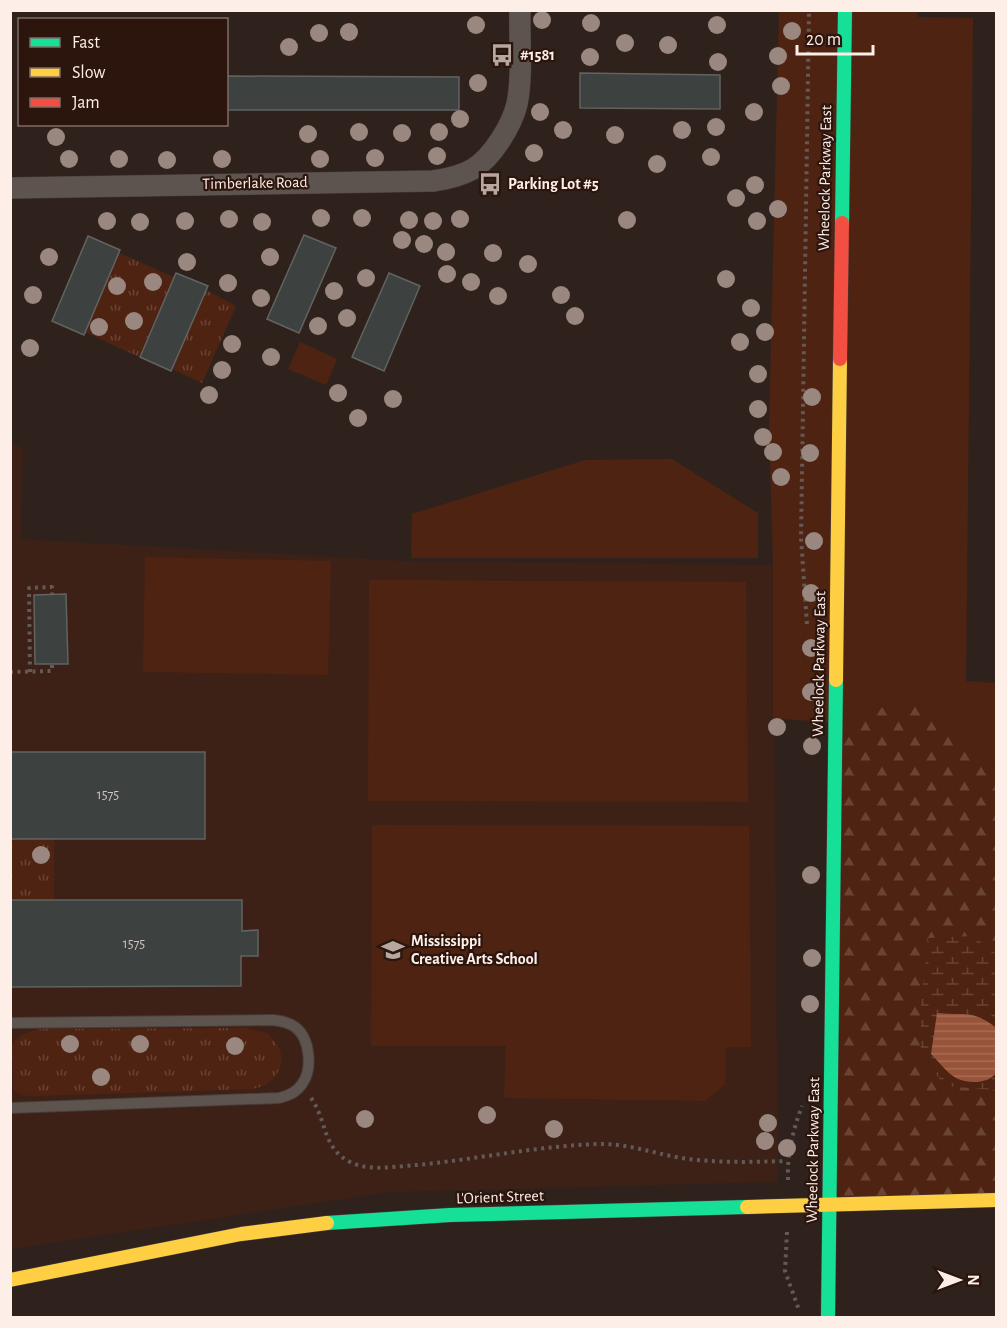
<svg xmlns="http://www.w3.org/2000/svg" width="1007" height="1328" viewBox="0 0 1007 1328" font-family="'Alegreya Sans',sans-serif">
<defs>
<pattern id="grass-tufts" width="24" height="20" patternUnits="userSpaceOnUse" patternTransform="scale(1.5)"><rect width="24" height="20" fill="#4f2312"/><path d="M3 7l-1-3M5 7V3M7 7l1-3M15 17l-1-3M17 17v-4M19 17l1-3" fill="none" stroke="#694334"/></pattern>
<pattern id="forest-firs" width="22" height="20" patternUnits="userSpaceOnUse" patternTransform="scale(1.5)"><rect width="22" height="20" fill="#4f2312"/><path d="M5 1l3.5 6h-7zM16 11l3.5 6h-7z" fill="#694334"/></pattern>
<pattern id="wetland-marsh" width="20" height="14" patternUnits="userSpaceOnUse" patternTransform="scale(1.5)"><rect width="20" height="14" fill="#4f2312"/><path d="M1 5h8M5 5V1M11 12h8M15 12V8" fill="none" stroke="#694334"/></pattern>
<pattern id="water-rules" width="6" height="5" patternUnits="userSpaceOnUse" patternTransform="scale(1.5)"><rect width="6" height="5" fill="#97543a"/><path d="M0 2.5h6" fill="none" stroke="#a76d56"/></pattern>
</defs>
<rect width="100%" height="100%" fill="#2f221d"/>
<path fill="#3d2117" d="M 11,443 L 23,448 L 21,539 L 403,561 L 773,565 L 778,1182 L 390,1192 L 11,1249 Z"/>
<path fill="url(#grass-tufts)" d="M 119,253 L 174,277 L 139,357 L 85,332 Z
M 206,290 L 236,306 L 202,383 L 172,369 Z
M 10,839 L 54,839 L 54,900 L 11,900 Z
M 246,1028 L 268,1034 C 272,1039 277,1044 280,1050 C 286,1070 271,1086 253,1089 L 31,1096 L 19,1094 L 13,1089 L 12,1044 C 21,1033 30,1031 43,1029 Z"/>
<path fill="url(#forest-firs)" d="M 915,701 L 940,725 L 988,764 L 996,763 L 996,1200 L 829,1203 L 835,723 L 883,707 Z"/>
<path fill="url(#wetland-marsh)" d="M 973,936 L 996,954 L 996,1089 L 994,1090 L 945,1086 L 921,1055 L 921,1003 L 928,938 Z"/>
<path fill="#4f2312" d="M 917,10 L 918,17 L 973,18 L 966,681 L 996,683 L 996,763 L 988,764 L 940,725 L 915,701 L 883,707 L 835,723 L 773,718 L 773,565 L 769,427 L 779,11 Z
M 300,342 L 337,359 L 326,385 L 288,369 Z
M 672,459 L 758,513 L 758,558 L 411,558 L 412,514 L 585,460 Z
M 145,557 L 331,561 L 328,675 L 143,672 Z
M 369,580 L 746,582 L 748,802 L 368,801 Z
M 372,825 L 749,826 L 751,1047 L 726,1047 L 725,1084 L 705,1101 L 504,1098 L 506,1046 L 371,1046 Z"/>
<path fill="url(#water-rules)" d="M 937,1013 C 963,1016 972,1009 995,1027 L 996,1073 C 988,1084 968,1084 956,1078 C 947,1073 938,1061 931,1054 Z"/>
<path fill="#3d4240" stroke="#626361" stroke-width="1.5" d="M 580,73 L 720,75 L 720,109 L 580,108 Z
M 226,76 L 459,77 L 459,110 L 226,110 Z
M 304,235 L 336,248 L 299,333 L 267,319 Z
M 88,236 L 120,250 L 84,335 L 52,321 Z
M 176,273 L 208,286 L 171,371 L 140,357 Z
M 389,273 L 420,286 L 384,371 L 352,357 Z
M 66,594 L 68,664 L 35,664 L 34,595 Z
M 10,752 L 205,752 L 205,839 L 10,839 Z
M 10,900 L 242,900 L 242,931 L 258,930 L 258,956 L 241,956 L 241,986 L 10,987 Z"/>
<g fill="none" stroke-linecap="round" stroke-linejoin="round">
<g stroke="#483d39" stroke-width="12">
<path id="lane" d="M 10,1023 L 273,1020 C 281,1021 288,1022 295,1027 C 310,1038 313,1069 302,1084 C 297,1092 288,1096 279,1098 L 10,1108"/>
</g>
<g stroke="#483d39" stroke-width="22">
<path id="street" d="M 10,188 L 433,181 C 447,179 461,176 473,169 C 492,158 512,125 517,104 C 523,74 519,41 520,10"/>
</g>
<g stroke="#483d39" stroke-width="15">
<path id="fast" d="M 842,223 L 845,10
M 327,1223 L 450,1215 L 747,1207
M 828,1318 L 836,680"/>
</g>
<g stroke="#483d39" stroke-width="15">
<path id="slow" d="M 836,680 L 840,359
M 747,1207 L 996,1200
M 10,1280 L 241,1234 L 327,1223"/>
</g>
<g stroke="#483d39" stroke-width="15">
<path id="jam" d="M 840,359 L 842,223"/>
</g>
<path stroke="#635a57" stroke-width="4" stroke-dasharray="3 4.5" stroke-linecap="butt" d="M 807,624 L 801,538 L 809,10
M 10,672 L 52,671 L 52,664
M 30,672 L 29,588 L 52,587 L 52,594
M 311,1098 C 327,1120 322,1148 350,1162 C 370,1172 396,1166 417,1165 C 478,1159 538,1146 598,1144 C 628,1143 658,1155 688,1159 C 721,1163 754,1162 787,1161
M 788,1180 C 787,1154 793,1130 802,1106
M 787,1232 L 785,1271 L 799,1310"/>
<use href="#lane" stroke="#5d5450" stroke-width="10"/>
<use href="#street" stroke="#5d5450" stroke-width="21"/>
<use href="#fast" stroke="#16e098" stroke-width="14"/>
<use href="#slow" stroke="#ffcf43" stroke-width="14"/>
<use href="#jam" stroke="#f24e42" stroke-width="14"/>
</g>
<g fill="#998780">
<circle cx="542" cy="20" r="9"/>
<circle cx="591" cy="23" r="9"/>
<circle cx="476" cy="25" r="9"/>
<circle cx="717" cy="25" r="9"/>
<circle cx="792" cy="31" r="9"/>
<circle cx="349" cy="32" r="9"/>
<circle cx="319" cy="33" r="9"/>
<circle cx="625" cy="43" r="9"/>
<circle cx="668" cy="45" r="9"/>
<circle cx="289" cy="47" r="9"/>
<circle cx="778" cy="56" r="9"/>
<circle cx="590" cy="57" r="9"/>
<circle cx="718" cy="62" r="9"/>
<circle cx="478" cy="83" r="9"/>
<circle cx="781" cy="86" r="9"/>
<circle cx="540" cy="112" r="9"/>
<circle cx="754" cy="112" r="9"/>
<circle cx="460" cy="119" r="9"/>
<circle cx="716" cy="127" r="9"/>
<circle cx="563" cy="130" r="9"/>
<circle cx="682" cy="130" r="9"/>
<circle cx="359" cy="132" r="9"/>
<circle cx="439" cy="132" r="9"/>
<circle cx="402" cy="133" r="9"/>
<circle cx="308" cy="134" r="9"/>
<circle cx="615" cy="135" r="9"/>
<circle cx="56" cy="137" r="9"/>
<circle cx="534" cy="153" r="9"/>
<circle cx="437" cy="156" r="9"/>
<circle cx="711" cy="157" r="9"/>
<circle cx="375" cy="158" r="9"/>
<circle cx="69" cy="159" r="9"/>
<circle cx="119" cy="159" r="9"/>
<circle cx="222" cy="159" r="9"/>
<circle cx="320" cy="159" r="9"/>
<circle cx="167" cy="160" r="9"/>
<circle cx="657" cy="164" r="9"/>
<circle cx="755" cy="185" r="9"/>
<circle cx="736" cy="198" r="9"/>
<circle cx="778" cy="209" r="9"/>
<circle cx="321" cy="218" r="9"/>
<circle cx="362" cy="218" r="9"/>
<circle cx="229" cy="219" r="9"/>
<circle cx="460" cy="219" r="9"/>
<circle cx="409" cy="220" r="9"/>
<circle cx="627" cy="220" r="9"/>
<circle cx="107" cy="221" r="9"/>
<circle cx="185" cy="221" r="9"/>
<circle cx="433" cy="221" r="9"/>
<circle cx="757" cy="221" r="9"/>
<circle cx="140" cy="222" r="9"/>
<circle cx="262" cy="222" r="9"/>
<circle cx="402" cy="240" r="9"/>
<circle cx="424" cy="244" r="9"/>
<circle cx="446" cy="252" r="9"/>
<circle cx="493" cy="253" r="9"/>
<circle cx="49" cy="257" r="9"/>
<circle cx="270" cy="257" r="9"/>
<circle cx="187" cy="262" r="9"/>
<circle cx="528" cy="264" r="9"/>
<circle cx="447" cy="274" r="9"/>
<circle cx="366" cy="278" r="9"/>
<circle cx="726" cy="279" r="9"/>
<circle cx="153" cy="282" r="9"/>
<circle cx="471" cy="282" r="9"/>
<circle cx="228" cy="283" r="9"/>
<circle cx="117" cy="286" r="9"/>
<circle cx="334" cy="291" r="9"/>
<circle cx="33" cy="295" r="9"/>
<circle cx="561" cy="295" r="9"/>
<circle cx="498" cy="296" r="9"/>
<circle cx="261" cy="298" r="9"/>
<circle cx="751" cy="308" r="9"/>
<circle cx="575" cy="316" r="9"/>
<circle cx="347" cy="318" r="9"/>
<circle cx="134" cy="321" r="9"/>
<circle cx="318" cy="326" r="9"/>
<circle cx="99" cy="327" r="9"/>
<circle cx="765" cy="332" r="9"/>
<circle cx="740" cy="342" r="9"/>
<circle cx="232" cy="344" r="9"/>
<circle cx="30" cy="348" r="9"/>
<circle cx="271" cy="357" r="9"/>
<circle cx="222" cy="370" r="9"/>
<circle cx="758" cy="374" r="9"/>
<circle cx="338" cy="393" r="9"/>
<circle cx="209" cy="395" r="9"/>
<circle cx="812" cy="397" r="9"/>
<circle cx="393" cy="399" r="9"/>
<circle cx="758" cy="409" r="9"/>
<circle cx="358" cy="418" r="9"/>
<circle cx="763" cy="437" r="9"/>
<circle cx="773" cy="452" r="9"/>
<circle cx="810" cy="453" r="9"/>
<circle cx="781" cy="477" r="9"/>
<circle cx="814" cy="541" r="9"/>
<circle cx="811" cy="593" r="9"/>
<circle cx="811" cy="648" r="9"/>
<circle cx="811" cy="692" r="9"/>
<circle cx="777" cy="727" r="9"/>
<circle cx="812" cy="746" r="9"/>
<circle cx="41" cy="855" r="9"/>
<circle cx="811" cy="875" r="9"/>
<circle cx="812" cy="958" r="9"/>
<circle cx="810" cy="1004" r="9"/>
<circle cx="70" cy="1044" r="9"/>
<circle cx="140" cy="1044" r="9"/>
<circle cx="235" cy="1046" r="9"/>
<circle cx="101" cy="1077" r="9"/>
<circle cx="487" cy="1115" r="9"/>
<circle cx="365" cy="1119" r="9"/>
<circle cx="768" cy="1123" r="9"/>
<circle cx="554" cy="1129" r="9"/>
<circle cx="765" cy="1141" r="9"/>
<circle cx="787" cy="1148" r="9"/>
</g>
<defs>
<g id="bus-bare" transform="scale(1.8)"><path d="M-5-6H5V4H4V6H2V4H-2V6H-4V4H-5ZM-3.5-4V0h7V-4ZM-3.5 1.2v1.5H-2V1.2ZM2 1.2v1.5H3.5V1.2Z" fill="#b6a7a1" stroke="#2b150d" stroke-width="2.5" paint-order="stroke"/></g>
<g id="school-bare" transform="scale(1.8)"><path d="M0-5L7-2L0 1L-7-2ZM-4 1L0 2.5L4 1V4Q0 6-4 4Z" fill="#b6a7a1" stroke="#2b150d" stroke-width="2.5" paint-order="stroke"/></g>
</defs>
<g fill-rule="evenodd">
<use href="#bus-bare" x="502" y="55"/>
<use href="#bus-bare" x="490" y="184"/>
<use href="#school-bare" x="393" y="950"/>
</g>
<g text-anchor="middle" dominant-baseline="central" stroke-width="4.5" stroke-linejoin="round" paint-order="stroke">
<g font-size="14" fill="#cec3be">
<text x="108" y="795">1575</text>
<text x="134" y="944">1575</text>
</g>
<g font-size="16" font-weight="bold" fill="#feeee8" stroke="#2b150d" text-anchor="start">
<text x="520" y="55">#1581</text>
<text x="508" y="184">Parking Lot #5</text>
<text x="411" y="941">Mississippi<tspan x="411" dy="18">Creative Arts School</tspan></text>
</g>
<g font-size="16" fill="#feeee8" stroke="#2b150d">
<text transform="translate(825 178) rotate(-89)">Wheelock Parkway East</text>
<text transform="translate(255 183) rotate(-1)">Timberlake Road</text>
<text transform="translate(819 664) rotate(-89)">Wheelock Parkway East</text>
<text transform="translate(813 1150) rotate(-89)">Wheelock Parkway East</text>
<text transform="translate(500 1197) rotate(-2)">L'Orient Street</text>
</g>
</g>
<rect width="1007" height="1328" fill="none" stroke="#feeee8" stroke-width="24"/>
<rect x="18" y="18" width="210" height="108" fill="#2b150d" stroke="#7f6c65" stroke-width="1.5"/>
<rect x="30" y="38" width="30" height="9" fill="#16e098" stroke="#7f6c65" stroke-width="1.5"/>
<text x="72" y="48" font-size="18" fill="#feeee8">Fast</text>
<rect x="30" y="68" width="30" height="9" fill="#ffcf43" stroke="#7f6c65" stroke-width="1.5"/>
<text x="72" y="78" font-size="18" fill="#feeee8">Slow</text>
<rect x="30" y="98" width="30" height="9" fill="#f24e42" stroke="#7f6c65" stroke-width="1.5"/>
<text x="72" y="108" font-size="18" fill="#feeee8">Jam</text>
<g transform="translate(959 1280) rotate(90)" stroke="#2b150d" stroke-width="4.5" paint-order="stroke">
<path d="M0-4.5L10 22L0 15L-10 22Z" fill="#feeee8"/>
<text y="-9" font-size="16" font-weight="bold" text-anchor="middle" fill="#feeee8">N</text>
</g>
<path d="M797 45v9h76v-9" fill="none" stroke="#feeee8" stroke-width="3"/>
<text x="806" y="45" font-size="18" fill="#feeee8" stroke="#2b150d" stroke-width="4.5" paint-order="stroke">20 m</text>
</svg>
